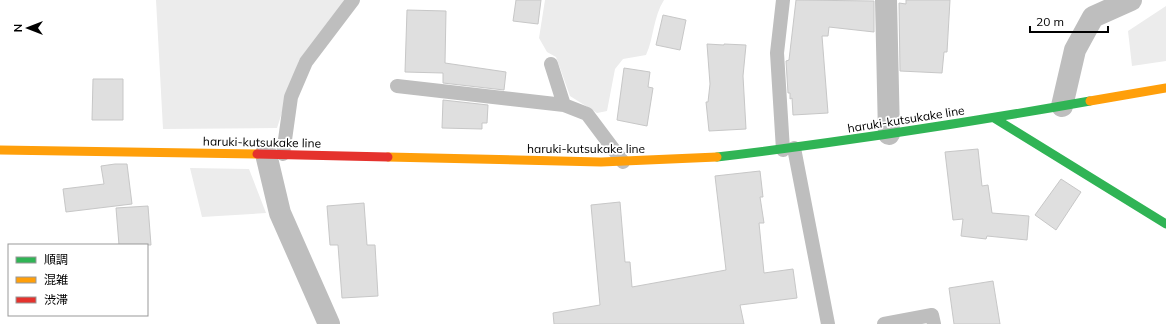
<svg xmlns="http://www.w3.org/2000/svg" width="1166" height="324" viewBox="0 0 1166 324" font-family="Mulish,'Noto Sans JP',sans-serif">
<rect width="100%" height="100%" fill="#fff"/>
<path fill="#ececec" d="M 156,0 L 347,0 L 299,60 L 277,128 L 163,129 Z
M 545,0 L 664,0 C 653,17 654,38 646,55 L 623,59 L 615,69 L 607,111 L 597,113 L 570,96 L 556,57 L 547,52 L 539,38 Z
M 1166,6 L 1166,61 L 1132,66 L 1128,31 Z
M 190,168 L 249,169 L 266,213 L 202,217 Z"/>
<path fill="#dfdfdf" stroke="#c7c7c7" d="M 516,0 L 541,0 L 538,24 L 513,21 Z
M 796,0 L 874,1 L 874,32 L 829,27 L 828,36 L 822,36 L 828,113 L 793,115 L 792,98 L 790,99 L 790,93 L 788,93 L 786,61 L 789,60 Z
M 906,0 L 950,0 L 947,52 L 944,52 L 942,73 L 900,71 L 899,3 L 906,4 Z
M 407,10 L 446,11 L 445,63 L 506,72 L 504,90 L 443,83 L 443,73 L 405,72 Z
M 663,15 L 686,20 L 680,50 L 656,45 Z
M 707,44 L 724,45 L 724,44 L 746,45 L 743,76 L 746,129 L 709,131 L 706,102 L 708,102 L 710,84 Z
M 624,68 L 650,72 L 648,87 L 653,88 L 647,126 L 617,120 Z
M 93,79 L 123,79 L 123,120 L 92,120 Z
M 443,100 L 488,105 L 487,123 L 482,123 L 482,129 L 442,128 Z
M 978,149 L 982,186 L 988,185 L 992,213 L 1029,216 L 1027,240 L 987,236 L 986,239 L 961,236 L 963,219 L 953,220 L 945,152 Z
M 115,164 L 127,164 L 132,204 L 66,212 L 63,189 L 104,184 L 101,166 Z
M 760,171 L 763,197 L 760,197 L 764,223 L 759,223 L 764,273 L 793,269 L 797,298 L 740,305 L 744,324 L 554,324 L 553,313 L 600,305 L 591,205 L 620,202 L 625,262 L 630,262 L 632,287 L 726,270 L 715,176 Z
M 1061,179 L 1081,192 L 1056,230 L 1035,215 Z
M 364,203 L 367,245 L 375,245 L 378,296 L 342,298 L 338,245 L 330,245 L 327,206 Z
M 148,206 L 151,245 L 119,245 L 116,208 Z
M 993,281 L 1000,324 L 954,324 L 949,288 Z"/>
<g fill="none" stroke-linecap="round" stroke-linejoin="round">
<path stroke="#bebebe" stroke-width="14" d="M 551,64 L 564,105
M 397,86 L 564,105 L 587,114 L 623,162
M 794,148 L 828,324
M 783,150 L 777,53 L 783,0
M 283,154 L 291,97 L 306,62 L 353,0
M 884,324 L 932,315 L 934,324"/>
<path stroke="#bebebe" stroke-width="22" d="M 886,0 L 889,134
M 1062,106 L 1075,50 L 1093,17 L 1131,0
M 266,154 L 280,213 L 329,324"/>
<path stroke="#30b455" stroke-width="9" d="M 994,118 L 1166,224
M 717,157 C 842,142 966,123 1090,101"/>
<path stroke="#ff9f0a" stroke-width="9" d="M 1090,101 L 1166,88
M 0,150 L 257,154
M 388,157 L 601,162 L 717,157"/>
<path stroke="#e5322d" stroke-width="9" d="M 257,154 L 388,157"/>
</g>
<g text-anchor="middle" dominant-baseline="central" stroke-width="3.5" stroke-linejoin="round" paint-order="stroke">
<g font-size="12" fill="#000" stroke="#fff">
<text transform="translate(906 119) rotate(-9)">haruki-kutsukake line</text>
<text transform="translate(262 142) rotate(1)">haruki-kutsukake line</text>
<text x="586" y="148">haruki-kutsukake line</text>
</g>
</g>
<rect x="8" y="244" width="140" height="72" fill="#ffffff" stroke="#999999"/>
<rect x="16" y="257" width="20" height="6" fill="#30b455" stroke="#999999"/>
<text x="44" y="264" font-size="12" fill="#000000">順調</text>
<rect x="16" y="277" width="20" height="6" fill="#ff9f0a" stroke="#999999"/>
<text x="44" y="284" font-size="12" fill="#000000">混雑</text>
<rect x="16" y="297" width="20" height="6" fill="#e5322d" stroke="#999999"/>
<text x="44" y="304" font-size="12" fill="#000000">渋滞</text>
<g transform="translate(28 28) rotate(270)" stroke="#ffffff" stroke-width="3" paint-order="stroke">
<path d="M0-3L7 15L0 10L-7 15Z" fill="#000000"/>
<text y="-6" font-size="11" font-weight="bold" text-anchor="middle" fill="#000000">N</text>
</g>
<path d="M1030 26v6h78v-6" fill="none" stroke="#000000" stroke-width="2"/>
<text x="1036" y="26" font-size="12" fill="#000000" stroke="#ffffff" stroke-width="3" paint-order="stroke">20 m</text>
</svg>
